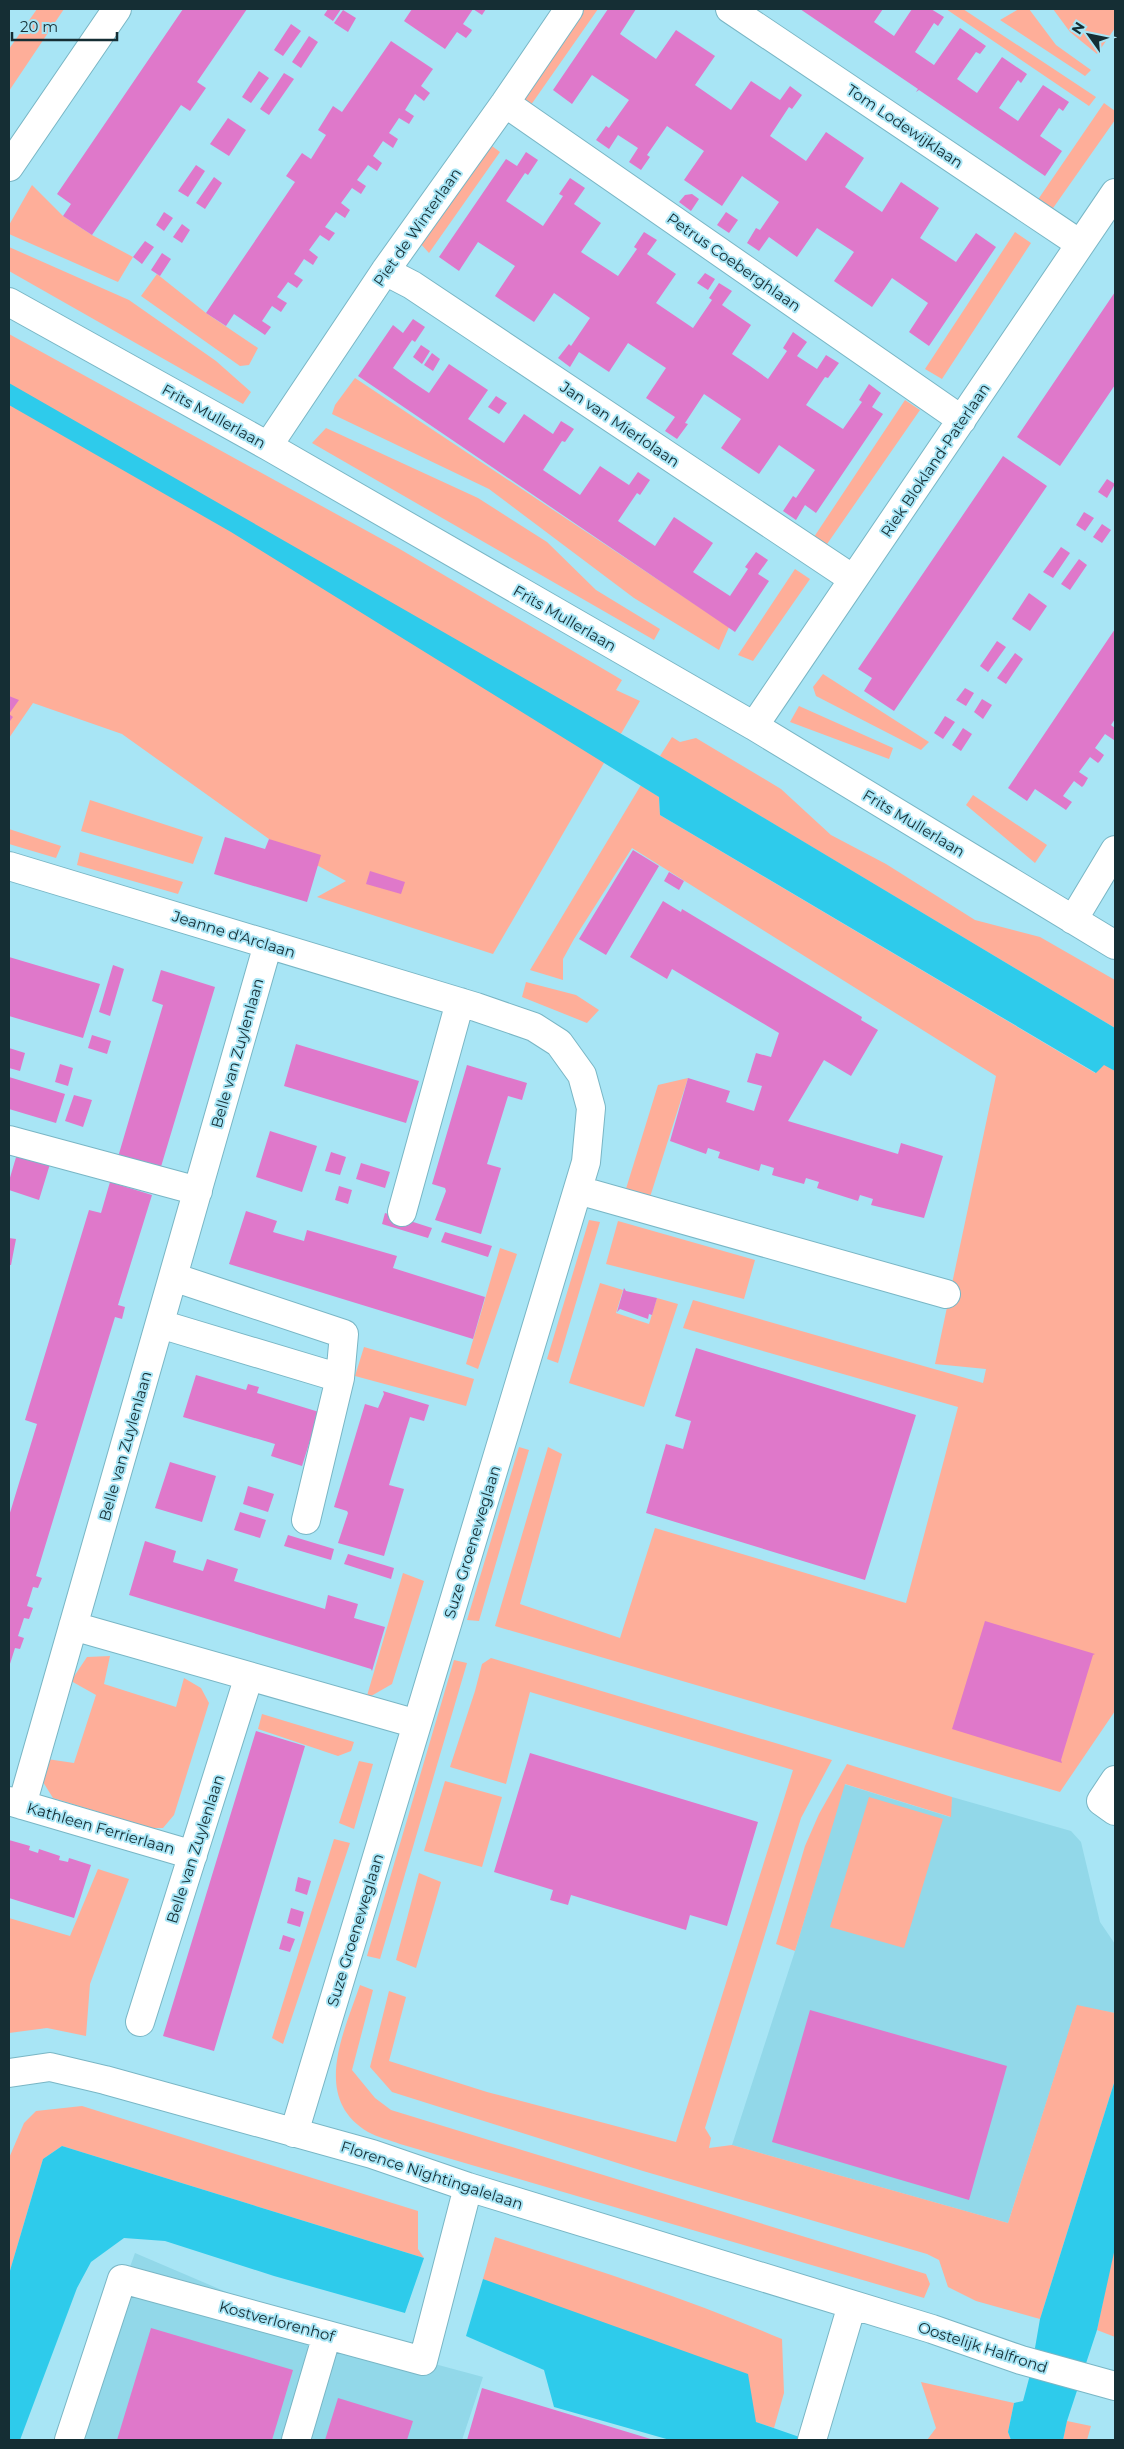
<svg xmlns="http://www.w3.org/2000/svg" width="1124" height="2449" viewBox="0 0 1124 2449" font-family="Montserrat,sans-serif">
<rect width="100%" height="100%" fill="#a8e5f5"/>
<path fill="#92d8e9" d="M 844,1784 L 950,1817 L 952,1797 L 1071,1831 L 1081,1842 L 1100,1922 L 1115,1944 L 1115,2013 L 1077,2006 L 1008,2223 L 732,2145 L 795,1951 Z
M 135,2253 L 327,2335 L 483,2377 L 462,2440 L 67,2440 Z"/>
<path fill="#feae99" d="M 37,9 L 64,9 L 9,91 L 9,49 Z
M 580,9 L 598,9 L 526,112 L 519,96 Z
M 946,9 L 963,9 L 1096,97 L 1089,106 Z
M 1019,9 L 1029,9 L 1056,45 L 1091,70 L 1085,76 L 1000,20 Z
M 1053,9 L 1115,9 L 1115,28 L 1097,54 L 1070,32 Z
M 1104,103 L 1115,111 L 1115,120 L 1051,211 L 1037,201 Z
M 488,143 L 500,152 L 429,253 L 419,242 Z
M 32,185 L 63,216 L 92,235 L 133,257 L 118,282 L 9,234 L 9,225 Z
M 1015,232 L 1031,243 L 942,379 L 925,369 Z
M 9,247 L 129,300 L 216,361 L 251,392 L 243,404 L 9,271 Z
M 157,274 L 206,313 L 258,348 L 249,365 L 240,366 L 141,296 Z
M 9,334 L 398,548 L 622,680 L 616,690 L 640,701 L 493,954 L 317,897 L 346,881 L 269,839 L 122,734 L 33,703 L 9,738 Z
M 355,378 L 729,627 L 719,650 L 634,598 L 489,489 L 332,414 L 335,405 Z
M 905,400 L 920,410 L 825,547 L 814,537 Z
M 326,428 L 478,498 L 547,542 L 596,590 L 660,629 L 654,640 L 312,443 Z
M 795,569 L 810,579 L 753,661 L 738,655 Z
M 823,674 L 929,742 L 921,750 L 816,696 L 813,687 Z
M 799,706 L 893,748 L 889,759 L 790,722 Z
M 672,737 L 680,742 L 696,738 L 781,789 L 831,835 L 886,864 L 975,920 L 1040,937 L 1115,980 L 1115,1028 L 660,756 Z
M 641,785 L 659,797 L 660,815 L 1095,1073 L 1104,1064 L 1115,1071 L 1115,1711 L 1060,1792 L 495,1626 L 548,1447 L 562,1454 L 520,1604 L 620,1638 L 655,1528 L 906,1603 L 958,1407 L 683,1328 L 693,1300 L 983,1383 L 986,1369 L 935,1364 L 996,1076 L 632,848 L 574,939 L 563,959 L 563,980 L 530,970 Z
M 973,795 L 1047,845 L 1035,863 L 966,805 Z
M 90,800 L 203,837 L 193,864 L 81,831 Z
M 9,829 L 61,846 L 56,858 L 9,844 Z
M 80,852 L 183,882 L 178,894 L 77,865 Z
M 526,982 L 576,995 L 599,1010 L 587,1023 L 522,997 Z
M 688,1078 L 650,1197 L 625,1192 L 658,1085 Z
M 589,1220 L 600,1222 L 558,1363 L 547,1359 Z
M 618,1221 L 755,1260 L 744,1299 L 606,1264 Z
M 500,1248 L 517,1254 L 478,1369 L 466,1364 Z
M 600,1283 L 623,1290 L 616,1313 L 649,1324 L 657,1298 L 678,1304 L 644,1407 L 569,1383 Z
M 364,1347 L 474,1379 L 466,1406 L 355,1376 Z
M 519,1447 L 529,1450 L 479,1621 L 467,1620 Z
M 403,1573 L 424,1581 L 392,1684 L 366,1699 Z
M 110,1656 L 104,1684 L 176,1707 L 184,1678 L 201,1688 L 209,1703 L 174,1815 L 163,1828 L 151,1828 L 53,1798 L 43,1782 L 47,1759 L 74,1763 L 96,1695 L 71,1681 L 87,1657 Z
M 491,1658 L 832,1760 L 801,1818 L 705,2128 L 711,2138 L 709,2148 L 732,2145 L 1008,2223 L 1077,2005 L 1115,2013 L 1115,2080 L 1040,2319 L 976,2301 L 948,2287 L 939,2260 L 927,2254 L 643,2171 L 392,2092 L 370,2067 L 389,1991 L 406,1997 L 389,2061 L 487,2092 L 676,2142 L 793,1770 L 530,1692 L 506,1784 L 450,1767 L 475,1691 L 482,1664 Z
M 454,1660 L 467,1663 L 380,1959 L 367,1956 Z
M 262,1714 L 354,1742 L 351,1751 L 338,1756 L 258,1729 Z
M 359,1761 L 373,1764 L 354,1829 L 339,1823 Z
M 847,1764 L 952,1797 L 951,1817 L 845,1784 L 795,1951 L 776,1944 L 805,1846 L 819,1814 Z
M 445,1781 L 502,1797 L 482,1867 L 424,1851 Z
M 869,1797 L 943,1819 L 904,1948 L 830,1927 Z
M 334,1839 L 350,1843 L 283,2044 L 272,2038 Z
M 98,1869 L 129,1879 L 90,1984 L 86,2036 L 47,2028 L 9,2033 L 9,1918 L 70,1936 Z
M 419,1873 L 441,1882 L 416,1968 L 396,1960 Z
M 360,1985 L 373,1990 L 352,2070 L 375,2098 L 391,2110 L 926,2274 L 930,2284 L 924,2298 L 400,2144 C 390,2140 377,2137 368,2132 C 311,2098 344,2032 360,1985 Z
M 82,2106 L 418,2211 L 418,2249 L 424,2258 L 62,2146 L 43,2159 L 9,2274 L 9,2158 L 24,2123 L 36,2111 Z
M 495,2237 C 592,2268 688,2299 782,2339 L 784,2393 L 774,2428 L 756,2422 L 483,2279 Z
M 1114,2248 L 1115,2248 L 1115,2337 L 1097,2330 Z
M 921,2382 L 1014,2403 L 1008,2432 L 1011,2440 L 927,2440 L 936,2428 Z
M 1067,2421 L 1091,2426 L 1087,2440 L 1063,2440 Z"/>
<path fill="#2ecbeb" d="M 9,383 L 679,767 L 1115,1028 L 1115,1071 L 1104,1065 L 1096,1073 L 660,815 L 659,797 L 231,532 L 9,405 Z
M 1115,2080 L 1115,2248 L 1097,2330 L 1067,2421 L 1063,2440 L 1011,2440 L 1008,2432 L 1014,2403 L 1023,2401 L 1031,2371 L 1040,2319 Z
M 62,2146 L 424,2258 L 405,2313 L 274,2276 L 165,2241 L 124,2238 L 91,2262 L 77,2288 L 20,2440 L 9,2440 L 9,2274 L 43,2159 Z
M 483,2279 L 748,2374 L 756,2422 L 808,2440 L 670,2440 L 554,2407 L 544,2370 L 466,2336 Z"/>
<path fill="#df78ca" d="M 183,9 L 247,9 L 197,82 L 206,88 L 190,111 L 181,105 L 92,235 L 63,216 L 71,204 L 57,194 Z
M 328,9 L 341,9 L 333,21 L 324,15 Z
M 412,9 L 486,9 L 482,15 L 473,9 L 463,24 L 472,30 L 471,32 L 466,38 L 457,32 L 445,49 L 404,21 Z
M 608,9 L 636,9 L 620,34 L 656,59 L 676,30 L 715,56 L 695,85 L 731,110 L 751,81 L 780,100 L 790,86 L 802,95 L 792,109 L 789,107 L 770,136 L 806,161 L 826,132 L 864,158 L 845,187 L 882,212 L 901,182 L 939,208 L 920,238 L 956,262 L 976,233 L 996,247 L 929,346 L 909,332 L 928,303 L 892,278 L 872,307 L 834,281 L 854,252 L 817,228 L 797,257 L 769,237 L 759,251 L 747,243 L 756,228 L 760,230 L 779,202 L 742,176 L 722,206 L 684,180 L 704,151 L 667,126 L 647,155 L 650,157 L 641,170 L 629,162 L 638,148 L 618,135 L 609,149 L 596,140 L 606,126 L 609,128 L 629,100 L 592,75 L 572,104 L 553,90 Z
M 800,9 L 883,9 L 874,22 L 894,36 L 912,9 L 931,9 L 944,17 L 938,26 L 934,23 L 915,52 L 934,65 L 960,28 L 986,46 L 980,54 L 976,52 L 957,79 L 977,93 L 1002,57 L 1027,74 L 1021,83 L 1018,80 L 999,108 L 1018,121 L 1043,85 L 1069,102 L 1063,111 L 1059,108 L 1040,136 L 1062,151 L 1045,176 L 919,90 L 916,92 L 918,89 Z
M 343,10 L 356,18 L 348,32 L 334,23 Z
M 291,24 L 301,31 L 283,56 L 274,50 Z
M 309,36 L 318,42 L 301,68 L 292,62 Z
M 391,41 L 433,69 L 421,86 L 430,93 L 424,101 L 415,94 L 405,110 L 414,116 L 409,124 L 399,118 L 389,133 L 398,139 L 393,148 L 383,141 L 373,156 L 382,163 L 377,171 L 368,165 L 357,180 L 366,186 L 361,194 L 352,188 L 341,203 L 350,210 L 345,218 L 336,212 L 325,227 L 335,233 L 329,241 L 320,235 L 309,250 L 318,257 L 313,265 L 304,259 L 294,274 L 303,280 L 297,288 L 288,282 L 277,297 L 287,303 L 281,312 L 272,306 L 262,321 L 271,327 L 265,335 L 234,314 L 226,326 L 206,313 L 295,182 L 286,176 L 302,153 L 311,159 L 326,135 L 318,130 L 333,106 L 342,112 Z
M 259,71 L 269,78 L 251,103 L 242,97 Z
M 284,73 L 294,79 L 269,115 L 260,109 Z
M 228,118 L 246,130 L 229,156 L 210,144 Z
M 526,152 L 538,160 L 528,175 L 525,173 L 506,201 L 543,226 L 563,196 L 559,194 L 570,178 L 585,188 L 574,204 L 601,223 L 581,252 L 618,276 L 637,249 L 634,247 L 644,232 L 657,240 L 647,254 L 676,274 L 656,303 L 693,328 L 712,300 L 709,298 L 719,283 L 732,291 L 722,305 L 751,325 L 732,354 L 750,366 L 768,379 L 787,351 L 783,348 L 793,332 L 807,342 L 797,356 L 817,369 L 826,355 L 839,363 L 828,378 L 825,377 L 806,405 L 843,429 L 862,402 L 859,400 L 869,384 L 881,393 L 872,407 L 883,414 L 816,513 L 805,505 L 796,520 L 783,511 L 793,496 L 796,498 L 815,470 L 779,445 L 759,474 L 721,448 L 741,419 L 704,394 L 685,423 L 688,424 L 677,439 L 665,431 L 675,417 L 646,398 L 666,368 L 628,343 L 609,372 L 579,352 L 570,367 L 558,358 L 569,344 L 571,346 L 590,318 L 554,293 L 534,322 L 495,296 L 515,266 L 478,242 L 459,271 L 439,257 L 506,159 L 517,166 Z
M 196,165 L 205,171 L 188,197 L 178,191 Z
M 214,177 L 222,183 L 205,209 L 196,203 Z
M 692,194 L 699,199 L 691,211 L 679,202 L 685,195 Z
M 164,212 L 173,218 L 164,231 L 156,225 Z
M 726,212 L 738,220 L 729,233 L 717,225 Z
M 182,224 L 190,230 L 182,243 L 173,237 Z
M 145,241 L 154,247 L 142,264 L 133,257 Z
M 162,253 L 171,259 L 160,276 L 151,270 Z
M 705,273 L 715,279 L 708,290 L 697,283 Z
M 1115,292 L 1115,385 L 1060,466 L 1017,437 Z
M 413,319 L 425,327 L 415,342 L 412,340 L 393,368 L 411,381 L 429,393 L 449,364 L 488,390 L 468,419 L 504,443 L 524,414 L 553,434 L 561,421 L 574,429 L 565,442 L 562,441 L 543,470 L 580,495 L 600,466 L 629,485 L 638,472 L 650,480 L 640,495 L 637,493 L 618,521 L 655,546 L 674,517 L 713,543 L 693,572 L 730,596 L 748,569 L 745,567 L 756,552 L 768,560 L 758,574 L 769,581 L 735,632 L 358,376 L 393,325 L 403,333 Z
M 421,345 L 430,351 L 422,364 L 413,357 Z
M 432,353 L 440,359 L 433,371 L 424,365 Z
M 496,396 L 507,403 L 499,414 L 488,407 Z
M 1003,456 L 1047,486 L 894,711 L 864,691 L 872,678 L 858,669 Z
M 1107,479 L 1115,484 L 1107,498 L 1098,492 Z
M 1084,512 L 1094,518 L 1085,531 L 1076,525 Z
M 1102,524 L 1111,530 L 1102,543 L 1093,537 Z
M 1061,547 L 1070,553 L 1053,578 L 1043,572 Z
M 1079,559 L 1087,565 L 1070,590 L 1061,584 Z
M 1029,593 L 1047,606 L 1030,631 L 1012,619 Z
M 1115,629 L 1115,719 L 1111,725 L 1115,728 L 1115,738 L 1114,740 L 1105,734 L 1095,748 L 1104,755 L 1100,761 L 1098,763 L 1090,757 L 1079,772 L 1088,778 L 1084,785 L 1082,787 L 1074,781 L 1063,796 L 1072,802 L 1066,810 L 1035,789 L 1027,801 L 1008,788 Z
M 997,641 L 1006,647 L 988,672 L 980,666 Z
M 1015,653 L 1023,659 L 1006,684 L 997,678 Z
M 965,688 L 974,693 L 966,706 L 956,700 Z
M 9,696 L 19,700 L 9,714 L 13,717 L 10,721 L 9,720 Z
M 982,699 L 992,705 L 983,719 L 974,712 Z
M 945,716 L 955,722 L 943,739 L 934,733 Z
M 963,728 L 972,734 L 961,751 L 952,745 Z
M 225,837 L 265,849 L 269,839 L 321,855 L 307,902 L 214,874 Z
M 633,850 L 659,866 L 606,955 L 579,939 Z
M 370,871 L 405,882 L 401,894 L 366,884 Z
M 669,872 L 684,881 L 679,890 L 664,881 Z
M 663,901 L 681,912 L 682,909 L 862,1017 L 861,1020 L 878,1030 L 851,1076 L 824,1060 L 788,1121 L 898,1154 L 901,1143 L 943,1156 L 924,1218 L 871,1205 L 873,1199 L 860,1195 L 858,1201 L 817,1188 L 819,1182 L 806,1178 L 804,1184 L 772,1175 L 774,1168 L 761,1164 L 759,1171 L 718,1158 L 720,1152 L 708,1148 L 706,1154 L 670,1141 L 688,1078 L 730,1091 L 726,1102 L 754,1111 L 762,1086 L 747,1082 L 756,1053 L 771,1057 L 779,1033 L 672,969 L 667,979 L 630,957 Z
M 9,957 L 100,984 L 83,1038 L 9,1016 Z
M 113,965 L 124,969 L 110,1016 L 99,1012 Z
M 161,970 L 215,987 L 160,1170 L 118,1157 L 163,1005 L 152,1001 Z
M 92,1035 L 111,1041 L 107,1054 L 88,1048 Z
M 296,1044 L 419,1081 L 406,1123 L 284,1086 Z
M 9,1048 L 25,1053 L 20,1071 L 9,1068 Z
M 60,1064 L 73,1068 L 68,1086 L 55,1082 Z
M 467,1065 L 527,1083 L 522,1100 L 508,1096 L 487,1164 L 501,1168 L 481,1234 L 435,1220 L 446,1191 L 445,1188 L 432,1184 Z
M 9,1077 L 65,1094 L 56,1123 L 9,1109 Z
M 74,1095 L 92,1100 L 83,1127 L 65,1121 Z
M 270,1131 L 317,1146 L 302,1192 L 256,1177 Z
M 331,1152 L 346,1157 L 340,1175 L 325,1171 Z
M 17,1154 L 50,1164 L 39,1200 L 9,1190 L 9,1181 Z
M 361,1163 L 390,1172 L 385,1188 L 356,1179 Z
M 110,1182 L 152,1195 L 118,1305 L 125,1307 L 122,1319 L 115,1317 L 36,1576 L 42,1578 L 38,1588 L 33,1587 L 27,1606 L 33,1608 L 29,1619 L 24,1618 L 18,1636 L 24,1638 L 20,1649 L 15,1648 L 9,1667 L 9,1516 L 37,1424 L 25,1420 L 89,1210 L 101,1213 Z
M 339,1186 L 352,1190 L 348,1204 L 335,1200 Z
M 246,1211 L 277,1221 L 273,1232 L 304,1241 L 307,1230 L 397,1256 L 393,1268 L 485,1297 L 473,1339 L 229,1264 Z
M 385,1213 L 432,1228 L 428,1238 L 382,1224 Z
M 445,1232 L 492,1246 L 488,1257 L 441,1242 Z
M 9,1238 L 16,1239 L 11,1265 L 9,1265 Z
M 624,1288 L 626,1291 L 657,1298 L 652,1315 L 649,1314 L 648,1319 L 620,1309 L 617,1312 Z
M 696,1348 L 916,1415 L 865,1580 L 646,1513 L 666,1444 L 683,1449 L 691,1421 L 675,1416 Z
M 196,1375 L 246,1390 L 248,1384 L 259,1387 L 257,1393 L 319,1412 L 302,1466 L 271,1456 L 275,1444 L 183,1417 Z
M 383,1391 L 429,1405 L 424,1421 L 410,1417 L 389,1485 L 404,1489 L 384,1556 L 338,1543 L 348,1513 L 347,1511 L 334,1507 L 365,1404 L 378,1408 L 384,1394 Z
M 170,1462 L 216,1476 L 202,1522 L 155,1508 Z
M 248,1486 L 274,1494 L 268,1512 L 243,1504 Z
M 240,1512 L 266,1520 L 260,1538 L 234,1530 Z
M 288,1535 L 334,1549 L 331,1560 L 284,1546 Z
M 145,1541 L 176,1551 L 173,1562 L 203,1571 L 207,1559 L 238,1569 L 234,1581 L 325,1609 L 328,1595 L 358,1604 L 354,1618 L 385,1627 L 372,1671 L 371,1669 L 129,1595 Z
M 348,1554 L 394,1568 L 391,1579 L 344,1564 Z
M 985,1621 L 1095,1654 L 1093,1655 L 1061,1760 L 1062,1763 L 952,1729 Z
M 256,1731 L 305,1746 L 214,2051 L 163,2036 Z
M 530,1753 L 758,1822 L 727,1926 L 690,1915 L 686,1930 L 571,1895 L 568,1905 L 550,1900 L 553,1890 L 494,1872 Z
M 9,1840 L 30,1846 L 29,1850 L 38,1853 L 39,1849 L 60,1856 L 59,1860 L 68,1862 L 69,1858 L 91,1865 L 74,1918 L 9,1898 Z
M 298,1877 L 311,1881 L 307,1895 L 295,1891 Z
M 291,1908 L 304,1912 L 300,1927 L 287,1923 Z
M 283,1935 L 295,1939 L 290,1952 L 279,1949 Z
M 810,2010 L 1007,2066 L 969,2200 L 772,2142 Z
M 151,2328 L 293,2370 L 272,2440 L 117,2440 Z
M 482,2388 L 654,2440 L 467,2440 Z
M 338,2398 L 413,2421 L 407,2440 L 325,2440 Z"/>
<g fill="none" stroke-linecap="round" stroke-linejoin="round">
<g stroke="#79b6c5" stroke-width="30">
<path id="minor" d="M 730,9 L 1080,244
M 505,103 L 962,420
M 9,167 L 117,9
M 385,271 L 412,285 L 853,579
M 9,302 L 268,446 L 754,726 L 1115,945
M 268,446 L 385,271 L 505,103 L 569,9
M 754,726 L 1115,193
M 9,866 L 476,1007 L 534,1027 L 559,1043 L 582,1075 L 591,1108 L 586,1162 L 294,2133
M 1073,920 L 1115,850
M 9,1140 L 198,1191
M 578,1190 L 946,1294
M 402,1212 L 460,1002
M 160,1324 L 340,1378 L 344,1334 L 173,1277
M 306,1520 L 340,1378
M 73,1626 L 417,1724
M 1115,1780 L 1101,1801 L 1115,1811
M 9,1801 L 193,1855
M 22,1805 L 268,944
M 140,2022 L 249,1676
M 9,2073 L 50,2067 L 105,2080 L 372,2154 L 468,2187 L 932,2329 L 1021,2360 L 1115,2386
M 69,2440 L 122,2279 L 423,2361 L 468,2187
M 296,2440 L 327,2335
M 812,2440 L 852,2305"/>
</g>
<use href="#minor" stroke="#fff" stroke-width="28"/>
</g>
<g text-anchor="middle" dominant-baseline="central" stroke-width="4" stroke-linejoin="round" paint-order="stroke">
<g font-size="15" fill="#152e34" stroke="#a8e5f5">
<text transform="translate(905 126) rotate(34)">Tom Lodewijklaan</text>
<text transform="translate(417 227) rotate(-55)">Piet de Winterlaan</text>
<text transform="translate(734 262) rotate(35)">Petrus Coeberghlaan</text>
<text transform="translate(214 416) rotate(29)">Frits Mullerlaan</text>
<text transform="translate(620 424) rotate(34)">Jan van Mierlolaan</text>
<text transform="translate(935 460) rotate(-56)">Riek Blokland-Paterlaan</text>
<text transform="translate(565 618) rotate(30)">Frits Mullerlaan</text>
<text transform="translate(914 823) rotate(31)">Frits Mullerlaan</text>
<text transform="translate(234 934) rotate(17)">Jeanne d'Arclaan</text>
<text transform="translate(237 1053) rotate(-74)">Belle van Zuylenlaan</text>
<text transform="translate(125 1446) rotate(-74)">Belle van Zuylenlaan</text>
<text transform="translate(472 1542) rotate(-73)">Suze Groeneweglaan</text>
<text transform="translate(101 1828) rotate(16)">Kathleen Ferrierlaan</text>
<text transform="translate(195 1849) rotate(-72)">Belle van Zuylenlaan</text>
<text transform="translate(355 1930) rotate(-73)">Suze Groeneweglaan</text>
<text transform="translate(432 2175) rotate(18)">Florence Nightingalelaan</text>
<text transform="translate(277 2321) rotate(15)">Kostverlorenhof</text>
<text transform="translate(983 2347) rotate(18)">Oostelijk Halfrond</text>
</g>
</g>
<rect width="1124" height="2449" fill="none" stroke="#152e34" stroke-width="20"/>
<g transform="translate(1089 35) rotate(303)" stroke="#a8e5f5" stroke-width="4" paint-order="stroke">
<path d="M0-4L9 19L0 12L-9 19Z" fill="#152e34"/>
<text y="-8" font-size="14" font-weight="bold" text-anchor="middle" fill="#152e34">N</text>
</g>
<path d="M12 32v8h105v-8" fill="none" stroke="#152e34" stroke-width="2.5"/>
<text x="20" y="32" font-size="15" fill="#152e34" stroke="#a8e5f5" stroke-width="4" paint-order="stroke">20 m</text>
</svg>
